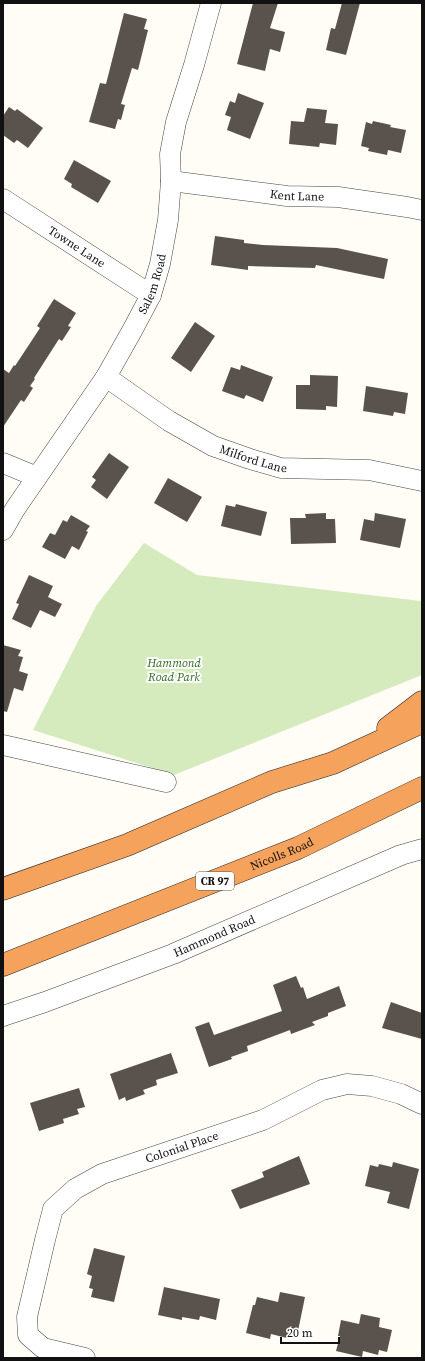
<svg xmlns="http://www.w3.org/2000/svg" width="425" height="1361" viewBox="0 0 425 1361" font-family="'Source Serif 4',serif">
<rect width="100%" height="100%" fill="#fffdf5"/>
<path fill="#d5ebbd" d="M 144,543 L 197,575 L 421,601 L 422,675 L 174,775 L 33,730 L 96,606 Z"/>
<path fill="#5a524d" d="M 253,3 L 278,3 L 270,28 L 285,32 L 280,52 L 270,49 L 265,71 L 237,64 Z
M 342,3 L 360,3 L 346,55 L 326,50 L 331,28 L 335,29 Z
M 124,13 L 147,19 L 144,29 L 148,30 L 138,70 L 132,68 L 121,104 L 125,105 L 121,120 L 118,119 L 115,129 L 89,122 L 100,83 L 106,84 Z
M 238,93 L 264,103 L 250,139 L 227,130 L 231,117 L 225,115 L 230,101 L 235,103 Z
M 9,107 L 15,111 L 17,109 L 43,128 L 28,148 L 17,140 L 14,143 L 3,135 L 3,116 Z
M 307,108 L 327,110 L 325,123 L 338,124 L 336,145 L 320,143 L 319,147 L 289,144 L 291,121 L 304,122 Z
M 373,121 L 391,125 L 390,127 L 406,130 L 401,153 L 388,150 L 387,155 L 368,151 L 369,148 L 361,146 L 366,122 L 372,124 Z
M 74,160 L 111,181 L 98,203 L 71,187 L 72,184 L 64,179 Z
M 215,236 L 244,240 L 244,243 L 263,245 L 337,248 L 388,259 L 384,279 L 316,265 L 315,268 L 248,266 L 248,270 L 211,265 Z
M 54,299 L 76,313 L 68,326 L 71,327 L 62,341 L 59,339 L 34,378 L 35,379 L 30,386 L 33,388 L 24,402 L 21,400 L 3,427 L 3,369 L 9,373 L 14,365 L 15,366 L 40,328 L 37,326 Z
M 195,322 L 215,336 L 191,372 L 171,358 Z
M 241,365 L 273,377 L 263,402 L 246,395 L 244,399 L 222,391 L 231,367 L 240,370 Z
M 310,375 L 338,376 L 337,407 L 326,406 L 326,410 L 296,409 L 296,385 L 310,385 Z
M 366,386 L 408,393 L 405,414 L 394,412 L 393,416 L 363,411 Z
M 109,453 L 129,467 L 107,499 L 91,487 L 96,480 L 92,477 Z
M 168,478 L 202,497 L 187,522 L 154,503 Z
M 236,504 L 267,512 L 261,536 L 221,526 L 226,505 L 235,507 Z
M 326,513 L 326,519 L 335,519 L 336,543 L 291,544 L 290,518 L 306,518 L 305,514 Z
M 375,513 L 406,519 L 400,548 L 360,540 L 364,519 L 374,521 Z
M 71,515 L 90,526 L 86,531 L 88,532 L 79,550 L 72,546 L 65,559 L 42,547 L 50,533 L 55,535 L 63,520 L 67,522 Z
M 29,575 L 53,586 L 48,597 L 62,604 L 55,617 L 40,610 L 31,628 L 12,619 L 19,604 L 16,603 Z
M 3,645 L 21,650 L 18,656 L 23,657 L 19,671 L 28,674 L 23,691 L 14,688 L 7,712 L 3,711 Z
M 296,976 L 301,988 L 303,987 L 307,999 L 339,986 L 346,1006 L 328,1013 L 328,1016 L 312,1022 L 315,1025 L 291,1034 L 290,1030 L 247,1046 L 248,1051 L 231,1057 L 232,1059 L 209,1067 L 195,1027 L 209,1022 L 214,1035 L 282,1011 L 273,985 Z
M 391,1002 L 422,1013 L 422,1039 L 382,1028 Z
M 171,1053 L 178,1073 L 156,1080 L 157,1085 L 143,1090 L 145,1094 L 126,1101 L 125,1097 L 119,1100 L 110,1074 Z
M 79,1088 L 85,1107 L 77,1109 L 79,1114 L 63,1119 L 64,1123 L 39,1131 L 30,1103 Z
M 299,1156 L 310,1184 L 240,1209 L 231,1190 L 264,1177 L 262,1172 Z
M 393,1162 L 419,1169 L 409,1209 L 387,1203 L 390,1192 L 365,1186 L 370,1165 L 378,1167 L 379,1164 L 392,1167 Z
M 94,1248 L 125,1256 L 114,1302 L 91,1297 L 93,1289 L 89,1288 L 92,1276 L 87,1274 Z
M 164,1287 L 220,1299 L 216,1320 L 200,1316 L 199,1320 L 182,1317 L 182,1320 L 158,1315 Z
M 280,1292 L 305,1297 L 297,1336 L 288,1335 L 287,1338 L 271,1334 L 270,1339 L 246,1333 L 253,1305 L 255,1305 L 257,1297 L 278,1302 Z
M 361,1314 L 380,1318 L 379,1327 L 392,1330 L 387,1352 L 379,1350 L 378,1355 L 363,1351 L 362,1357 L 336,1351 L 340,1336 L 338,1336 L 341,1320 L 359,1324 Z"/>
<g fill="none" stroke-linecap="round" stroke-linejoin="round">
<g stroke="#444" stroke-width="21">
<g id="minor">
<path id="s1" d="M 171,181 L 287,196 L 338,197 L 407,207 L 422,210"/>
<path id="s2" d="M 3,199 L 151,295"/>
<path id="s3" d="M 106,377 L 169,421 L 213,446 L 250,459 L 281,468 L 369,470 L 422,481"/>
<path d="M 3,463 L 37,477"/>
<path id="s4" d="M 3,530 L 15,509 L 106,377 L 133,329 L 151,295 L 160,264 L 168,220 L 171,181 L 170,154 L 176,122 L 194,65 L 211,3"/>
<path d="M 3,745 L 166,782"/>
<path id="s5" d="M 3,1016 L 45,1002 L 173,954 L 401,855 L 422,849"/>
<path id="s6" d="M 85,1358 L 43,1348 L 28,1335 L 27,1317 L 45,1240 L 53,1209 L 75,1189 L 102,1174 L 263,1120 L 322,1090 L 347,1084 L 372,1086 L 401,1094 L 422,1104"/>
</g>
</g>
<g stroke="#222" stroke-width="23">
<g id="highway">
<path d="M 388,728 L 422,702"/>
<path d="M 3,889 L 127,845 L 272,782 L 333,763 L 422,722"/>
<path id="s7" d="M 3,965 L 298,848 L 422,788"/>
</g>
</g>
<use href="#minor" stroke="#fff" stroke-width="20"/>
<use href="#highway" stroke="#f5a25d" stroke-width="22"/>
</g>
<g text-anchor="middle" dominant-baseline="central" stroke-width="4" stroke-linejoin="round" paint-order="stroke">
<rect fill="#fff" stroke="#585858" stroke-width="1" x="196" y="872" width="38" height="18" rx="3"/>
<g font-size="11" font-weight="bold" fill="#111">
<text x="215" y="881">CR 97</text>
</g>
<g font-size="12" fill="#111" stroke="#fff">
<text stroke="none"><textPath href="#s1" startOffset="127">Kent Lane</textPath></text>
<text stroke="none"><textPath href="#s2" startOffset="88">Towne Lane</textPath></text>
<text stroke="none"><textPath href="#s4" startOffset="289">Salem Road</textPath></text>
<text stroke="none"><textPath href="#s3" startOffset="170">Milford Lane</textPath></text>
<text stroke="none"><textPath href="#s7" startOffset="300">Nicolls Road</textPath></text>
<text stroke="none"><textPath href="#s5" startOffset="226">Hammond Road</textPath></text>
<text stroke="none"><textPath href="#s6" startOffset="337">Colonial Place</textPath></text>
</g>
<g font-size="12" font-style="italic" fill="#2f6b1f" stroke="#fff">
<text x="174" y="663">Hammond<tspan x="174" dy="14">Road Park</tspan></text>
</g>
</g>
<rect width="425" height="1361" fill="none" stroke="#111111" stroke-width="8"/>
<path d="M281 1337v6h58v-6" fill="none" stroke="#111111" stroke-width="2"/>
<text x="287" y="1337" font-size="12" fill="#111111" stroke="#ffffff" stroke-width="3" paint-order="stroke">20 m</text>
</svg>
